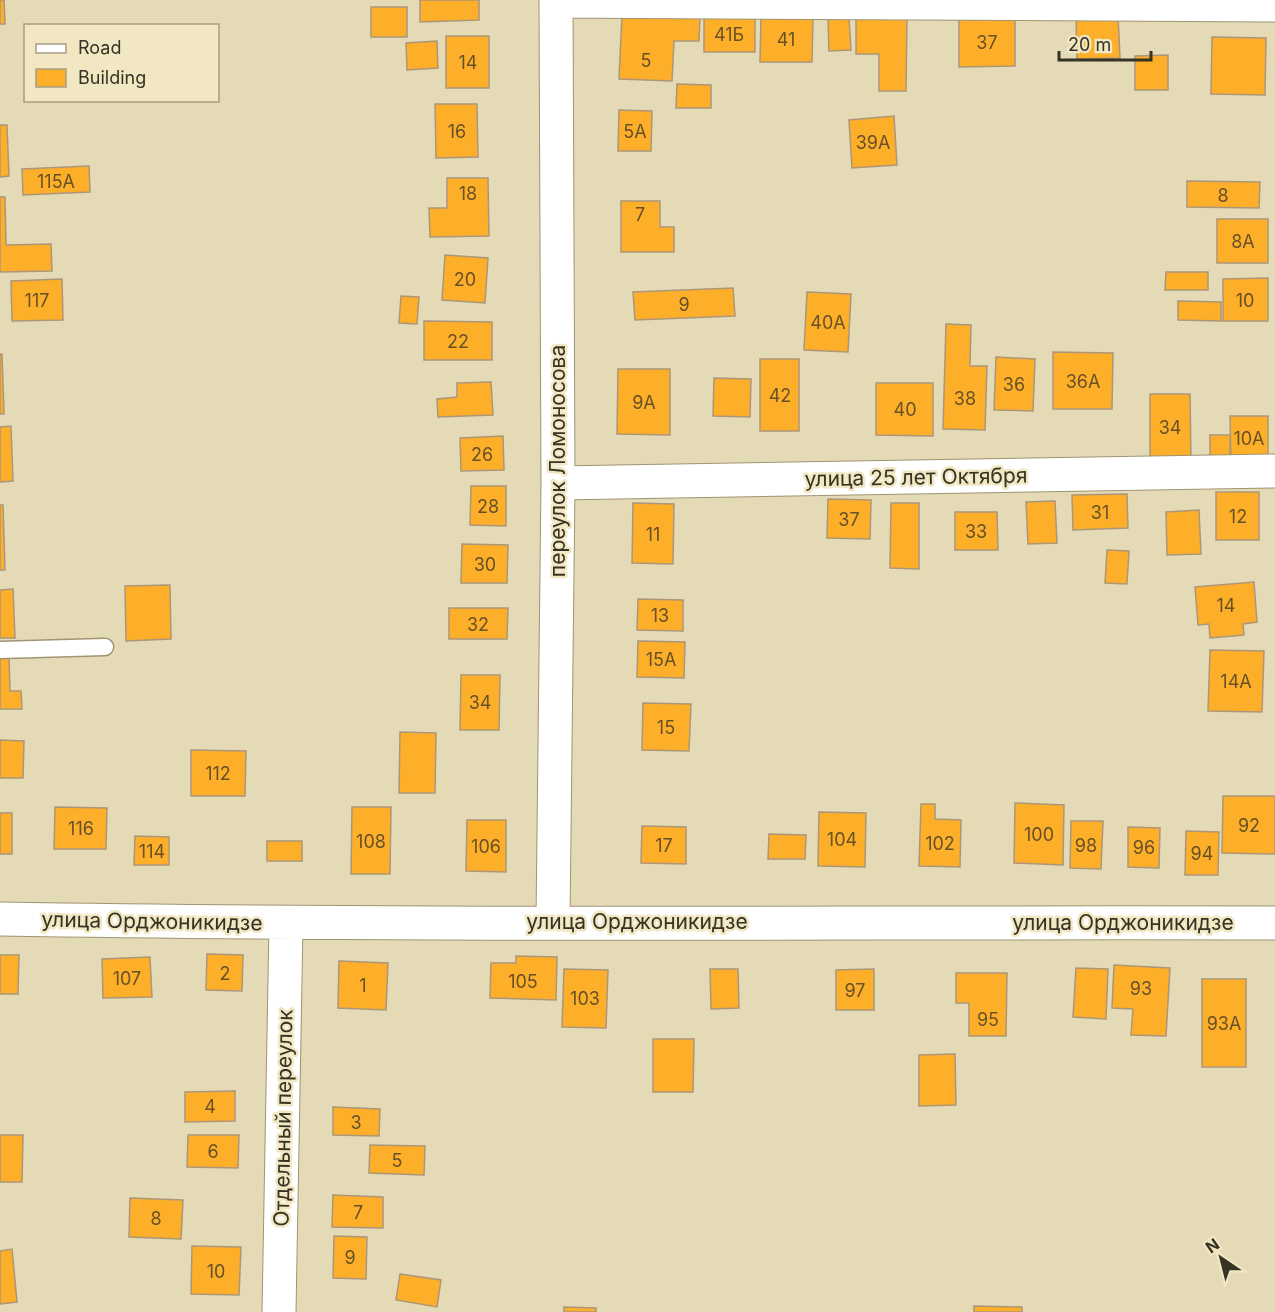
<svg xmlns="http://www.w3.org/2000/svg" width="1275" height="1312" viewBox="0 0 1275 1312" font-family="Inter,sans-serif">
<rect width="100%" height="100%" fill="#e4dab5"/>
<path fill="#fdaf2a" stroke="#ad9678" stroke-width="1.5" d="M 0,0 L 4,0 L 5,24 L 0,24 Z
M 420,0 L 479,0 L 479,20 L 420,22 Z
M 371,7 L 407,7 L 407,37 L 371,37 Z
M 622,14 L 700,17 L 699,41 L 674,41 L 672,81 L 619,79 Z
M 755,15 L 755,52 L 704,52 L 704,16 Z
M 1118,15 L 1120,58 L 1077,59 L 1076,16 Z
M 761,16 L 813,17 L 812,62 L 760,62 Z
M 849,18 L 851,50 L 829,51 L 828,19 Z
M 856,18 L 907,18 L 906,91 L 879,91 L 879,54 L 856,54 Z
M 959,18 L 1015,18 L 1015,66 L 959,67 Z
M 446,36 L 489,36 L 489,88 L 446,88 Z
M 1212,37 L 1266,38 L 1265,95 L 1211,94 Z
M 437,41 L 438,68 L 407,70 L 406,43 Z
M 1168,55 L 1168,90 L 1135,90 L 1135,56 Z
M 677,84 L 711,85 L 711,108 L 676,108 Z
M 435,104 L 477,104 L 478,157 L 436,158 Z
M 619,110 L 652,111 L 651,151 L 618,151 Z
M 894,116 L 897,165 L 852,168 L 849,120 Z
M 0,125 L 7,125 L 9,176 L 0,177 Z
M 89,166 L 90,192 L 23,195 L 22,169 Z
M 447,178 L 488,178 L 489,236 L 430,237 L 429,208 L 447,208 Z
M 1187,181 L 1260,182 L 1259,208 L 1187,207 Z
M 0,197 L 5,197 L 6,245 L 51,244 L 52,271 L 0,272 Z
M 621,201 L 660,201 L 660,227 L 674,227 L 674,252 L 621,252 Z
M 1217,219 L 1268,219 L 1268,263 L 1217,263 Z
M 445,255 L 488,258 L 485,303 L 442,300 Z
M 1166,272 L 1208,272 L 1208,290 L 1165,290 Z
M 1268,278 L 1268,321 L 1223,321 L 1223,279 Z
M 62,279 L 63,320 L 12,321 L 11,281 Z
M 733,288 L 735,316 L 635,320 L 633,292 Z
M 807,292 L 851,294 L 848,352 L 804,350 Z
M 401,296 L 419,297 L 417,324 L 399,323 Z
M 1178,301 L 1221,302 L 1221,321 L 1178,320 Z
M 424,321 L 492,322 L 492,360 L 424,360 Z
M 946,324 L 971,325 L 970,366 L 987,366 L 985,430 L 943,429 Z
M 1053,352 L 1113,353 L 1112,409 L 1053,409 Z
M 0,354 L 2,354 L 4,414 L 0,414 Z
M 996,357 L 1035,359 L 1033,411 L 994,410 Z
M 760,359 L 799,359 L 799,431 L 760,431 Z
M 618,369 L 670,369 L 670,435 L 617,434 Z
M 714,378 L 751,379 L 750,417 L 713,416 Z
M 491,382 L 493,415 L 438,417 L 437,399 L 457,397 L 457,383 Z
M 876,383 L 933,383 L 933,436 L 876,435 Z
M 1150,394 L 1190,394 L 1191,461 L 1150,461 Z
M 1230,416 L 1268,416 L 1268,461 L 1231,461 Z
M 11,426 L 13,481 L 0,482 L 0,427 Z
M 1210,435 L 1230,435 L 1230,461 L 1210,461 Z
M 503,436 L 504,470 L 461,471 L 460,438 Z
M 471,486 L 506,486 L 506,526 L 470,525 Z
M 1216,492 L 1259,492 L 1259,540 L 1216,540 Z
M 1127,494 L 1128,528 L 1073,530 L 1072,495 Z
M 828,499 L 871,500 L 870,539 L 827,538 Z
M 1055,501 L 1057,543 L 1028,544 L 1026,502 Z
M 633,503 L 674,504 L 673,564 L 632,563 Z
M 891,503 L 919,503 L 919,569 L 890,568 Z
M 0,505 L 3,505 L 5,570 L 0,570 Z
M 1199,510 L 1201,554 L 1167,555 L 1166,512 Z
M 955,512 L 997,512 L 998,550 L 955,550 Z
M 462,544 L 508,545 L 507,583 L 461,583 Z
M 1107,550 L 1129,551 L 1127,584 L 1105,583 Z
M 1254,582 L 1257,622 L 1243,624 L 1244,635 L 1210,638 L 1209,624 L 1198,625 L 1195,587 Z
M 170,585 L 171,639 L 126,641 L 125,586 Z
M 13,589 L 15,638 L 0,638 L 0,590 Z
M 638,599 L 683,600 L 683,631 L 637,630 Z
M 449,608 L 508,608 L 507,639 L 449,639 Z
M 638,641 L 685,642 L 684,678 L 637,677 Z
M 1210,650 L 1264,651 L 1262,712 L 1208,711 Z
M 0,658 L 9,658 L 10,691 L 21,691 L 22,709 L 0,709 Z
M 461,675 L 500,675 L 499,730 L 460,730 Z
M 643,703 L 691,704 L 689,751 L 642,750 Z
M 400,732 L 436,733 L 435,793 L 399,793 Z
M 0,740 L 24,741 L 23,778 L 0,778 Z
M 191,750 L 246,751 L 245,796 L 191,796 Z
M 1223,796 L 1275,796 L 1275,854 L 1222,853 Z
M 1015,803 L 1064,805 L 1063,865 L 1014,863 Z
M 921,804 L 935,804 L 935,819 L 961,820 L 960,867 L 919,866 Z
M 55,807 L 107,808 L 106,849 L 54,849 Z
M 352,807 L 391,807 L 390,874 L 351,874 Z
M 819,812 L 866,813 L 865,867 L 818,866 Z
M 0,813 L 12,813 L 12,854 L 0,854 Z
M 467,820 L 506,820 L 506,872 L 466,871 Z
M 1071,821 L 1103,821 L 1101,869 L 1070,868 Z
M 642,826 L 686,827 L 686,864 L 641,863 Z
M 1128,827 L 1160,828 L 1159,868 L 1128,867 Z
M 1186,831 L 1219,832 L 1218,875 L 1185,875 Z
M 769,834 L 806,835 L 805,859 L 768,859 Z
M 135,836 L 169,837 L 169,865 L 134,865 Z
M 267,841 L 302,841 L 302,861 L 267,861 Z
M 207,954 L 243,955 L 242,991 L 206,990 Z
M 0,955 L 19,955 L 18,994 L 0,994 Z
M 516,956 L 557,957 L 556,1000 L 490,998 L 491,963 L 516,963 Z
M 150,957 L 152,997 L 103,998 L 102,959 Z
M 339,961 L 388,963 L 386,1010 L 338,1008 Z
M 1114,965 L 1170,968 L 1166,1036 L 1131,1035 L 1133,1009 L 1112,1008 Z
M 1076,968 L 1108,969 L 1106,1019 L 1073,1017 Z
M 564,969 L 608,970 L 606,1028 L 562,1027 Z
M 710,969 L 738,969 L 739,1008 L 711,1009 Z
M 874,969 L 874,1010 L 836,1010 L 836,970 Z
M 956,973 L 1007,973 L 1006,1036 L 969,1036 L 969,1003 L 956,1003 Z
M 1202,979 L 1246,979 L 1246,1067 L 1202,1067 Z
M 653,1039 L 694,1039 L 693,1092 L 653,1092 Z
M 955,1054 L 956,1105 L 919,1106 L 919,1055 Z
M 235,1091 L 235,1121 L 185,1122 L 185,1092 Z
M 333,1107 L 380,1109 L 379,1136 L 333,1135 Z
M 0,1135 L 23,1135 L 22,1182 L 0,1182 Z
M 188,1135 L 239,1135 L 238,1168 L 187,1167 Z
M 370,1145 L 425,1146 L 424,1175 L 369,1173 Z
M 333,1195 L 383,1197 L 383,1228 L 332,1227 Z
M 130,1198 L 183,1200 L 181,1239 L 129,1237 Z
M 334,1236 L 367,1237 L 366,1279 L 333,1278 Z
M 192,1246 L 241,1247 L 239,1295 L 191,1294 Z
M 12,1249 L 17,1302 L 0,1304 L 0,1251 Z
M 400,1274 L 441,1280 L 437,1307 L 396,1300 Z
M 974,1306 L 1022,1307 L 1022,1312 L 974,1312 Z
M 564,1307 L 596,1308 L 596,1312 L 564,1312 Z"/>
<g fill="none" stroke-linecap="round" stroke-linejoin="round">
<g stroke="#9f9572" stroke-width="19">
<path id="lane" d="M 0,650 L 105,647"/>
</g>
<g stroke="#9f9572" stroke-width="35">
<path id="street" d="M 556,1 L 1275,5
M 558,483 L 1275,471
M 0,919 C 425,926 850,922 1275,923
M 553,921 L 558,483 L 556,0
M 279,1312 L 286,924"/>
</g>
<use href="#lane" stroke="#fff" stroke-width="16"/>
<use href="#street" stroke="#fff" stroke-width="33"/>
</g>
<g text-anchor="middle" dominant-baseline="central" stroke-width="5" stroke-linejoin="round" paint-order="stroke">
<g font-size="18" fill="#685126">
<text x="729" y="34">41Б</text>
<text x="786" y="39">41</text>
<text x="987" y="42">37</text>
<text x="646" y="60">5</text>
<text x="468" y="62">14</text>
<text x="457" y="131">16</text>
<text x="635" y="131">5А</text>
<text x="873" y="142">39А</text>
<text x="56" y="181">115А</text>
<text x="468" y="193">18</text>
<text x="1223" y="195">8</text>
<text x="640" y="214">7</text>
<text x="1243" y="241">8А</text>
<text x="465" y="279">20</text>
<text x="37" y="300">117</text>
<text x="1245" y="300">10</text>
<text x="684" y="304">9</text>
<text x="828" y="322">40А</text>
<text x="458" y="341">22</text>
<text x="1083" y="381">36А</text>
<text x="1014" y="384">36</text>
<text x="780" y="395">42</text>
<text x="965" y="398">38</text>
<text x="644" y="402">9А</text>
<text x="905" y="409">40</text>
<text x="1170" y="427">34</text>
<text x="1249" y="438">10А</text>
<text x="482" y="454">26</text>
<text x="488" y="506">28</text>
<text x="1100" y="512">31</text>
<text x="1238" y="516">12</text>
<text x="849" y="519">37</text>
<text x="976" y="531">33</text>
<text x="653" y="534">11</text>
<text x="485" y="564">30</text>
<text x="1226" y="605">14</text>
<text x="660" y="615">13</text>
<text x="478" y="624">32</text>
<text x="661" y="659">15А</text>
<text x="1236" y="681">14А</text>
<text x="480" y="702">34</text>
<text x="666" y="727">15</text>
<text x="218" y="773">112</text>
<text x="1249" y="825">92</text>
<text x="81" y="828">116</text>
<text x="1039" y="834">100</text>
<text x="842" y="839">104</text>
<text x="371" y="841">108</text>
<text x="940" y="843">102</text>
<text x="664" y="845">17</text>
<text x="1086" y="845">98</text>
<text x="486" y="846">106</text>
<text x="1144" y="847">96</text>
<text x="152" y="851">114</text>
<text x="1202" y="853">94</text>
<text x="225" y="973">2</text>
<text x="127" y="978">107</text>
<text x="523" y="981">105</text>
<text x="363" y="985">1</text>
<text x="1141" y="988">93</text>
<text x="855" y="990">97</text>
<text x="585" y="998">103</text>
<text x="988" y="1019">95</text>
<text x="1224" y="1023">93А</text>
<text x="210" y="1106">4</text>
<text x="356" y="1122">3</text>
<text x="213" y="1151">6</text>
<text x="397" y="1160">5</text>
<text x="358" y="1212">7</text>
<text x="156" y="1218">8</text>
<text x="350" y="1257">9</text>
<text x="216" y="1271">10</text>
</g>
<g font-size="21" fill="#363224" stroke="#f1e7c2">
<text transform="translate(557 461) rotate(-90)">переулок Ломоносова</text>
<text transform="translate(916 477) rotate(-1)">улица 25 лет Октября</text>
<text transform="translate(152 921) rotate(1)">улица Орджоникидзе</text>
<text x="637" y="921">улица Орджоникидзе</text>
<text x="1123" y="922">улица Орджоникидзе</text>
<text transform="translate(283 1118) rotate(-89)">Отдельный переулок</text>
</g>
</g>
<rect x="24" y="24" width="195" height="78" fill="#f1e7c2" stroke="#a69f83" stroke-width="1.5"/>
<rect x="36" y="44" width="30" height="9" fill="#ffffff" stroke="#a69f83" stroke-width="1.5"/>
<text x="78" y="54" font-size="18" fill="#363224">Road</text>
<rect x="36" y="69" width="30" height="18" fill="#fdaf2a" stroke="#a69f83" stroke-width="1.5"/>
<text x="78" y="84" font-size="18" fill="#363224">Building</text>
<g transform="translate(1221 1258) rotate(325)" stroke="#f1e7c2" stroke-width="4.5" paint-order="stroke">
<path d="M0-4.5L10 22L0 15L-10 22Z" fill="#363224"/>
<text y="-9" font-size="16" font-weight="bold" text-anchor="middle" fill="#363224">N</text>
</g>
<path d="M1059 51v9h92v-9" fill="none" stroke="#363224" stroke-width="3"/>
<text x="1068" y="51" font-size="18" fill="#363224" stroke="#f1e7c2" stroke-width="4.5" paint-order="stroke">20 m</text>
</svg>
